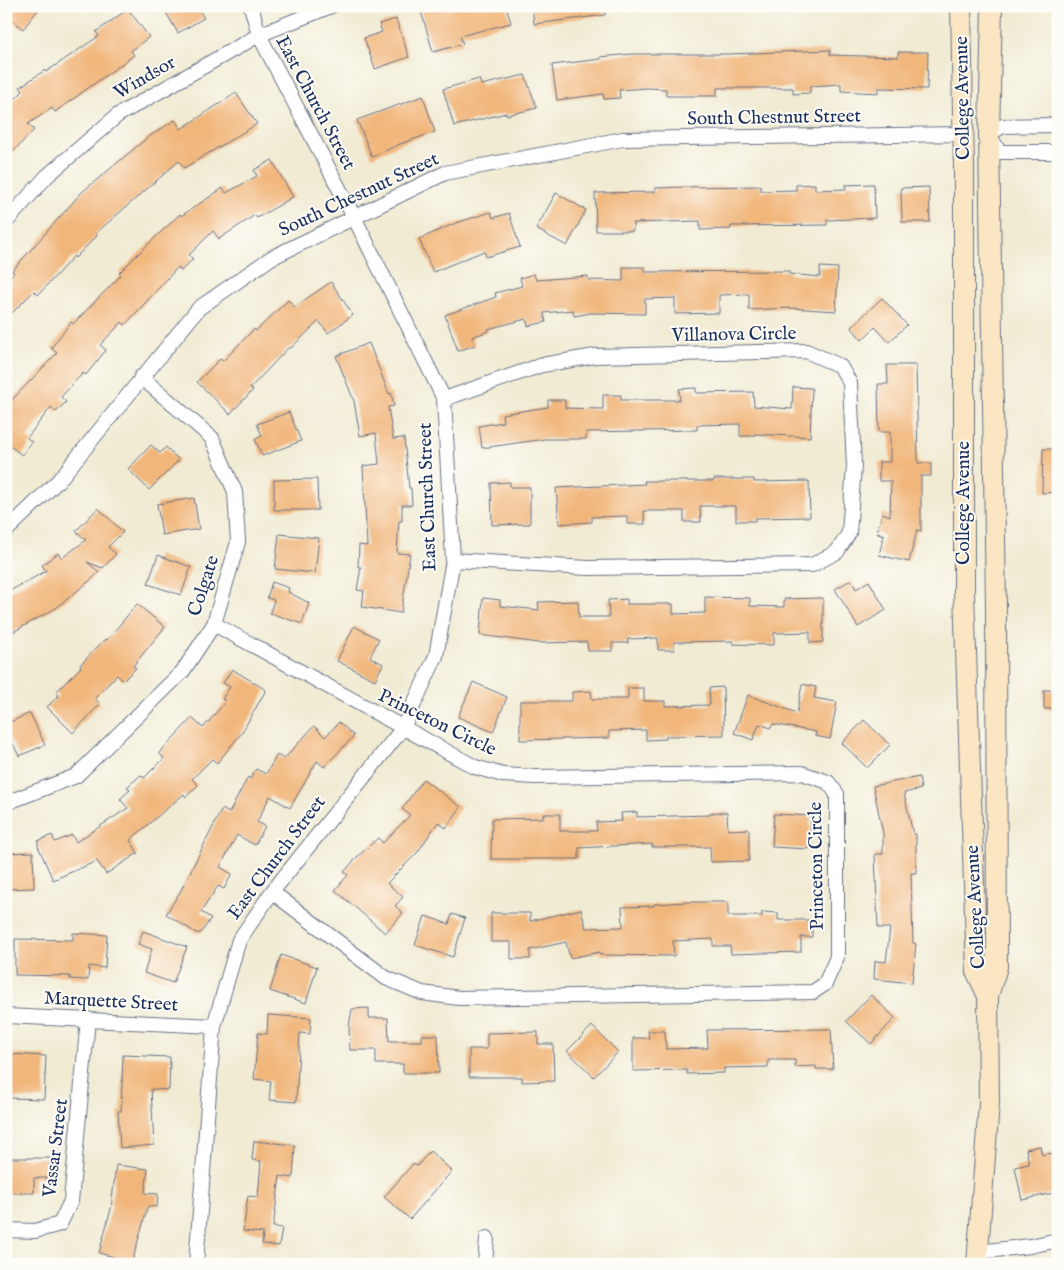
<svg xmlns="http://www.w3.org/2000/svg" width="1064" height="1270" viewBox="0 0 1064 1270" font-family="'IM FELL English',serif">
<rect width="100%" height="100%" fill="#fdfcf7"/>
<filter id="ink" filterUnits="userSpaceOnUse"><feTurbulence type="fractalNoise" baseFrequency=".02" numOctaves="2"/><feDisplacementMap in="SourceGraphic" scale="10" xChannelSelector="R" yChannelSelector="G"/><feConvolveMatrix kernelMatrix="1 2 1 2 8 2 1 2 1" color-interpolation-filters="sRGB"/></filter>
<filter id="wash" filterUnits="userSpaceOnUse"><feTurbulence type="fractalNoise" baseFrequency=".0096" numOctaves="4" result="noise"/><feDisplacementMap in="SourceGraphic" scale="20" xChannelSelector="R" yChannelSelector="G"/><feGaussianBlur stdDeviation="1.12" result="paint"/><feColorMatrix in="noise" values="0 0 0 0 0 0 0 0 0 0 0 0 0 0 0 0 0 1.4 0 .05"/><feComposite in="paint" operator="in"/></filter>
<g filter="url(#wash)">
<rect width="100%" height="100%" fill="#f1ebd3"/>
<g id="blocks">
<path fill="#f1b67a" d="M 6,6 L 41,6 L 23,29 L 6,16 Z
M 162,6 L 197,6 L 204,18 L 178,33 Z
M 438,6 L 506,6 L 511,23 L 460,36 L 463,44 L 433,52 L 421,11 Z
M 532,6 L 605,6 L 605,15 L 534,24 Z
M 128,9 L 149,37 L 131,51 L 134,55 L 55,112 L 52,108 L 28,124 L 34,130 L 6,159 L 6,108 L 23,91 L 20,87 L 45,70 L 46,72 L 99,36 L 96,32 Z
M 396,19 L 409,57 L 375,69 L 364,38 L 382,32 L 379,24 Z
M 830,50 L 830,55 L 898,57 L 898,52 L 928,52 L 927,89 L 878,88 L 878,93 L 841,91 L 841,84 L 810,86 L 810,93 L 793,94 L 793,88 L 717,88 L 717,96 L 666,96 L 666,89 L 647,88 L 619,90 L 620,98 L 604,99 L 603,94 L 557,100 L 552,65 L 601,59 L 600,57 L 632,54 L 729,54 Z
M 525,75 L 537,108 L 507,115 L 506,113 L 454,126 L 443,89 L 479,79 L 481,85 Z
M 236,93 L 257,124 L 184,168 L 179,161 L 95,234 L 97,236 L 75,258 L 74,256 L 38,295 L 34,291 L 6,319 L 6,281 L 14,273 L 12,271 L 81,193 L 147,138 L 175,120 L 181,129 Z
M 423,96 L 435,132 L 400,144 L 372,157 L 357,120 Z
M 272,160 L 293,197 L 257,218 L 255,215 L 219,239 L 213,231 L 189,255 L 193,259 L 181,271 L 178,267 L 125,325 L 122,322 L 100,345 L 106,350 L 86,375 L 83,373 L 61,397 L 66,402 L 56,412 L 51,407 L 27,438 L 32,442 L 22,455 L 6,443 L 6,406 L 57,353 L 51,348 L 71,322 L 73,324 L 121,275 L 119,273 L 139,253 L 180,214 L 181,216 L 223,188 L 226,193 L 257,176 L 254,170 Z
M 815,184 L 815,190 L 846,189 L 845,185 L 874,184 L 875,218 L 827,220 L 827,225 L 731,226 L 731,229 L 700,230 L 700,221 L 633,223 L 633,231 L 596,231 L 595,193 L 655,192 L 655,188 L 683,187 L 761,186 L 761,191 L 796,190 L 796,185 Z
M 929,187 L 930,222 L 902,222 L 901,188 Z
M 556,193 L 586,210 L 567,246 L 536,229 Z
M 491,212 L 493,218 L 509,213 L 520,247 L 486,257 L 484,251 L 433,272 L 419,239 L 456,223 Z
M 623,267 L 645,267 L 645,272 L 789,271 L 789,274 L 820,277 L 820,267 L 838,268 L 836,311 L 790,308 L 749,310 L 749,294 L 719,295 L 719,313 L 675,314 L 675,298 L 645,299 L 645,314 L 591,313 L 574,316 L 573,310 L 544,313 L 546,322 L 528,326 L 526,319 L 488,329 L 489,331 L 472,337 L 475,345 L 458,351 L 445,315 L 496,297 L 495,293 L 522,286 L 520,278 L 534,274 L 536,280 L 588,276 L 588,280 L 623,281 Z
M 331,282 L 353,315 L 328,333 L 319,321 L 290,349 L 289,347 L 255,383 L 250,388 L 253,390 L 230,414 L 197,382 L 220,359 L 223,361 L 254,329 L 256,331 L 288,300 L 294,307 Z
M 882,298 L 907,325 L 889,342 L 875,327 L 862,340 L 851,327 Z
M 369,343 L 389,394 L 391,393 L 394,406 L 388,407 L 393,439 L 404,438 L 409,488 L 411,488 L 412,505 L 402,505 L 402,521 L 399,521 L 397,553 L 410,554 L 401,613 L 362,607 L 364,591 L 357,590 L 361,567 L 358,567 L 359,545 L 367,546 L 363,466 L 379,464 L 376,433 L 360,436 L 354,401 L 336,356 Z
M 887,365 L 916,365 L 918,463 L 931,463 L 931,476 L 921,476 L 921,531 L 917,530 L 909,562 L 879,555 L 884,535 L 877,533 L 882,513 L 890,516 L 891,481 L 879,481 L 879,462 L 890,462 L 890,432 L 879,432 L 878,384 L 888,384 Z
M 793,387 L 812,388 L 810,437 L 754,434 L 754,436 L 740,436 L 740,424 L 697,425 L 697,430 L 586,432 L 586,439 L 545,439 L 482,448 L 479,426 L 503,422 L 502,414 L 548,407 L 548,400 L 565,400 L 565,408 L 603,409 L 603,395 L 621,395 L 621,400 L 680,400 L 679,389 L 696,388 L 696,393 L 753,392 L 754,406 L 792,409 Z
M 289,412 L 301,441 L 262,456 L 255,439 L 262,436 L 257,424 Z
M 151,445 L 160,453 L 166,447 L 179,460 L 149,490 L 128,469 Z
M 1043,449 L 1058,449 L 1058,492 L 1042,493 Z
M 317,479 L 318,510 L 274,510 L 274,480 Z
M 714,479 L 754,479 L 754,482 L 809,481 L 810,517 L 755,518 L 755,521 L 736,521 L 736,506 L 700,506 L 701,522 L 684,522 L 684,511 L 644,511 L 645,524 L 627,524 L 627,516 L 592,517 L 592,522 L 559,524 L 556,488 L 645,484 L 644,481 L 714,481 Z
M 510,482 L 510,487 L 530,487 L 530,524 L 492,525 L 491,483 Z
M 194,498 L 199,529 L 162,535 L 157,504 Z
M 98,508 L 123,532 L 108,547 L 116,554 L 103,568 L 87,562 L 99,572 L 92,579 L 56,608 L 6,636 L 6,593 L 46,571 L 42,565 L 58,553 L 62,558 L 86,540 L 76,531 Z
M 279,534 L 319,538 L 315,573 L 275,569 Z
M 158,555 L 191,567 L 181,595 L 148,584 Z
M 851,580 L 856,589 L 869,581 L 886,610 L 858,627 L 835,589 Z
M 272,582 L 289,588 L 288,592 L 309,603 L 302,624 L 270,613 L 274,600 L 267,598 Z
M 705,597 L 750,598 L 750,606 L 784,607 L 784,599 L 823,598 L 823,642 L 810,643 L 810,632 L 774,633 L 774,645 L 733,644 L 733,641 L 674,642 L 674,650 L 658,650 L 658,638 L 628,639 L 628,643 L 612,643 L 612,651 L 588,651 L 587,642 L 539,643 L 480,635 L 483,598 L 500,600 L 500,606 L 539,610 L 538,602 L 578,601 L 579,617 L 609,617 L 608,600 L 627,599 L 627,604 L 673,604 L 673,614 L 705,613 Z
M 137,604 L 165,627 L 133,666 L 136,668 L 123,681 L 117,675 L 95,698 L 100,704 L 73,733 L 47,707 L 59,695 L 56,692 L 81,667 L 80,665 L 105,639 L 107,640 Z
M 354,626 L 379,639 L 370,657 L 383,664 L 375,680 L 337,661 Z
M 232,669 L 266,690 L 241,734 L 217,763 L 212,759 L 192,779 L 198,785 L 186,797 L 184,794 L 130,840 L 138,853 L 106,874 L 97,861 L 53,880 L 38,846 L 38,841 L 52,835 L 55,842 L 72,835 L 76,842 L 128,808 L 120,799 L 130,790 L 127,787 L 141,775 L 144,778 L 164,758 L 159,753 L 192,718 L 203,728 L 226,701 L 222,699 L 230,687 L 223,683 Z
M 473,682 L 507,697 L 493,732 L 458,717 Z
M 802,684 L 816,687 L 814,698 L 837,702 L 830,739 L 815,736 L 816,732 L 773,724 L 771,728 L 759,724 L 753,740 L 734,733 L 748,695 L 797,713 Z
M 723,687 L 724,735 L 666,736 L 666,739 L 646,740 L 646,730 L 609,731 L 609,738 L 520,740 L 520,701 L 572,701 L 572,692 L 591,691 L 592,699 L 628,699 L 628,688 L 644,688 L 644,701 L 665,701 L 665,706 L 710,705 L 709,688 Z
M 1044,690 L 1058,690 L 1058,708 L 1044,709 Z
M 30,713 L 45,745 L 19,756 L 6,730 L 6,724 Z
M 864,720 L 890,745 L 867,768 L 842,743 Z
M 339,722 L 354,736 L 324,767 L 317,761 L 290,808 L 270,796 L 257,822 L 265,826 L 255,845 L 237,835 L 220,867 L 232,874 L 224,889 L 218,886 L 201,912 L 211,918 L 201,933 L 196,933 L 166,914 L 180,892 L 222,809 L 229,813 L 248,777 L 250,779 L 256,769 L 266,774 L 277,755 L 284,759 L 314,726 L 325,737 Z
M 919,777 L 921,789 L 904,793 L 913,834 L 916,834 L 916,873 L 911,873 L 913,943 L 916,944 L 912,983 L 874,979 L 875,961 L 886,962 L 890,928 L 878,928 L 875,854 L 883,854 L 883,833 L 873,786 Z
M 423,779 L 461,807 L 446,828 L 438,822 L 417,853 L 387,883 L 403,897 L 395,906 L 403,913 L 385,933 L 335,890 L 348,875 L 344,872 L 357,857 L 378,838 L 383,843 L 410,815 L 402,809 Z
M 637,812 L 637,817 L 710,815 L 710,813 L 727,812 L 728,830 L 749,829 L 749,861 L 711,862 L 710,847 L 652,847 L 652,844 L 579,848 L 579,859 L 491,859 L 492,819 L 543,818 L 543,814 L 560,814 L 560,831 L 597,831 L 596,822 L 622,821 L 621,813 Z
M 774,814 L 811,816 L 809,849 L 772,847 Z
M 33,852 L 34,888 L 6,889 L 6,853 Z
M 686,902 L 728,902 L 728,916 L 762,916 L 762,912 L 778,913 L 778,920 L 812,920 L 812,937 L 801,937 L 801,952 L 731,954 L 730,946 L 713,946 L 713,939 L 673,941 L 674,956 L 600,955 L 600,952 L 570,958 L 566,942 L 530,950 L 530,959 L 511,959 L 511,942 L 491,942 L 491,913 L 530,913 L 530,921 L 581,909 L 586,928 L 623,927 L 622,907 L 654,906 L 654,904 Z
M 452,914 L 465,918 L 453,957 L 415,945 L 425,916 L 449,924 Z
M 143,931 L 187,947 L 173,983 L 144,973 L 152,949 L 138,944 Z
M 73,933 L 107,935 L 105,968 L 89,966 L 88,980 L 70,979 L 70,976 L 15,975 L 15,939 L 73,940 Z
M 281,955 L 317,967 L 306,1003 L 270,991 Z
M 871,995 L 895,1018 L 871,1044 L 846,1021 Z
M 369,1008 L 369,1018 L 388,1018 L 389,1041 L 422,1041 L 422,1035 L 438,1035 L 439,1073 L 403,1073 L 403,1064 L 376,1064 L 376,1050 L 350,1050 L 349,1026 L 352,1009 Z
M 268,1015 L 311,1018 L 310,1034 L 300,1033 L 296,1102 L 269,1100 L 271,1081 L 254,1079 L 258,1033 L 267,1034 Z
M 592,1026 L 618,1052 L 594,1077 L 567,1051 Z
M 831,1029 L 833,1069 L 816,1069 L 816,1066 L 795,1067 L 795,1060 L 768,1060 L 768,1067 L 724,1068 L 724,1073 L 687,1074 L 687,1070 L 633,1071 L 633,1038 L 649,1038 L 648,1031 L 665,1031 L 666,1049 L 708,1048 L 707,1030 Z
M 538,1032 L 538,1044 L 553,1044 L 554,1081 L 522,1082 L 522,1077 L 469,1077 L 469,1049 L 487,1049 L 487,1033 Z
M 11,1054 L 46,1056 L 44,1099 L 9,1098 Z
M 123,1055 L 170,1057 L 169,1090 L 151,1089 L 154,1145 L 120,1148 L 118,1111 L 121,1111 Z
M 254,1141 L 295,1145 L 293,1178 L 280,1176 L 273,1227 L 282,1228 L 279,1246 L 262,1244 L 263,1233 L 243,1231 L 248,1196 L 258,1197 L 261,1161 L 252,1160 Z
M 1040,1146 L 1042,1155 L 1058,1152 L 1058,1192 L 1022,1200 L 1015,1167 L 1029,1164 L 1026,1149 Z
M 430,1151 L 452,1171 L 410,1219 L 384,1197 L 413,1164 L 417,1166 Z
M 6,1158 L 50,1158 L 50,1178 L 34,1178 L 34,1193 L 6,1193 Z
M 116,1165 L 148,1169 L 145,1193 L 158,1194 L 157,1207 L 148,1206 L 132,1262 L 99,1253 L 111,1209 Z"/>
</g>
</g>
<g filter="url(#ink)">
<use href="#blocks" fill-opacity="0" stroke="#667187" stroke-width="1"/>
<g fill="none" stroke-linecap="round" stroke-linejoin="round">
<g stroke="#667187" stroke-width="16">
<path id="minor" d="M 1058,125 L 1003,126 L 989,134 L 999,152 L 1058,152
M 6,222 L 47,176 L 118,115 L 259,35 L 331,6
M 444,399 L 542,365 L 595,356 L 806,351 L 840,366 L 850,383 L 854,466 L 849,533 L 837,552 L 812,565 L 588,568 L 453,560
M 6,531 L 59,480 L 199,308 L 271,258 L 445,173 L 623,139 L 964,134
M 214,624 L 475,767 L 503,775 L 535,777 L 802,773 L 828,782 L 837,794 L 837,957 L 825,984 L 813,992 L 459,998 L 422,993 L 386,978 L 272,892
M 6,803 L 76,776 L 183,671 L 214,624 L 238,542 L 235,492 L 212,438 L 141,377
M 6,1016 L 214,1026
M 6,1230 L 35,1231 L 60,1224 L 71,1201 L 88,1019
M 978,1252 L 1030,1246 L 1058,1240
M 196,1264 L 214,1026 L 239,940 L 272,892 L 403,728 L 436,656 L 453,560 L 444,399 L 354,217 L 259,35 L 251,6
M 485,1264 L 487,1238"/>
</g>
<g stroke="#667187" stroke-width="22">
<path id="secondary" d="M 961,6 L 964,168 L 964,592 L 977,973 L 988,996
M 977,1264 L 989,1103 L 988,996 L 997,967 L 996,607 L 989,134 L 992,6"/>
</g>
<use href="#minor" stroke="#fff" stroke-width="14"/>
<use href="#secondary" stroke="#fbe6c4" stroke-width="20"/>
</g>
</g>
<g text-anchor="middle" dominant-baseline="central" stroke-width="4" stroke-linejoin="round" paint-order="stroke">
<g font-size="19" fill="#1b2f5e" stroke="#fdfcf7">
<text transform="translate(145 78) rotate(-30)">Windsor</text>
<text transform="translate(963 98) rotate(-91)">College Avenue</text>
<text transform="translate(315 103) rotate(62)">East Church Street</text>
<text transform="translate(774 118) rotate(-1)">South Chestnut Street</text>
<text transform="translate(359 195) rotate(-25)">South Chestnut Street</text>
<text transform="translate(734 335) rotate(-1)">Villanova Circle</text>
<text transform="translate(428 497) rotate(-92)">East Church Street</text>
<text transform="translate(964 503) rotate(-90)">College Avenue</text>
<text transform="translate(204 586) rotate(-72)">Colgate</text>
<text transform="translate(437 723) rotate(26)">Princeton Circle</text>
<text transform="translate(277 858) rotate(-53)">East Church Street</text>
<text transform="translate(817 866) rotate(-91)">Princeton Circle</text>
<text transform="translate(976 907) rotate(-93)">College Avenue</text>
<text transform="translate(111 1002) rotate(3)">Marquette Street</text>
<text transform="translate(56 1148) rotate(-83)">Vassar Street</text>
</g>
</g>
<rect width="1064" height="1270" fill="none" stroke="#fdfcf7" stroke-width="25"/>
</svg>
